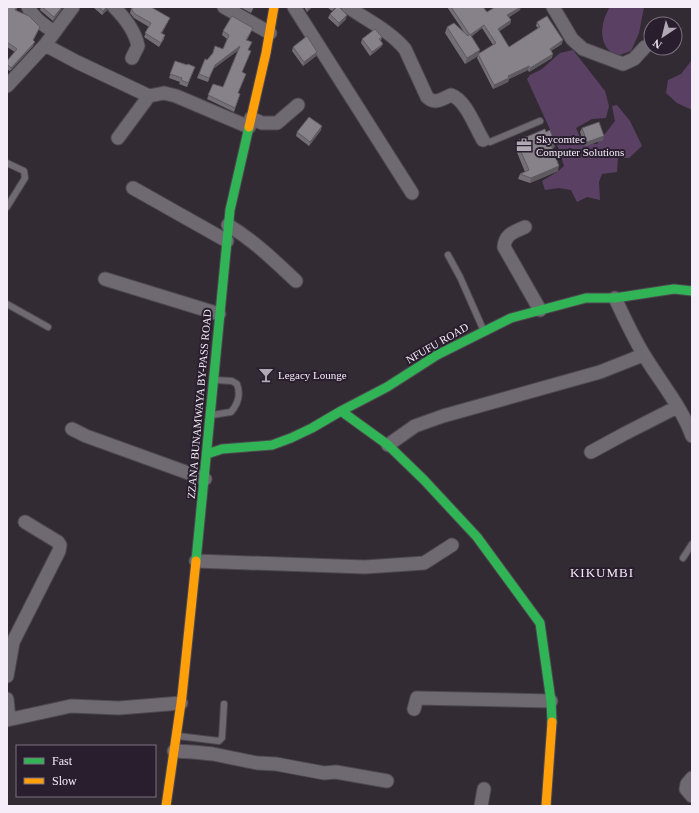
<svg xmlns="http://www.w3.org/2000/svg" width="699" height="813" viewBox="0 0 699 813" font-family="Georgia,serif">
<rect width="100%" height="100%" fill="#322b34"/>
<path fill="#5a4164" d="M 610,7 L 644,7 L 639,33 L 631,51 L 620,55 C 617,54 613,53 611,52 C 597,41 602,19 610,7 Z
M 573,50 L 605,91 L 609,106 L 606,118 L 592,119 L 576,128 L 582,142 L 597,144 L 615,121 L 612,106 L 617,105 L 630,121 L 642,146 L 629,158 L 618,158 L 617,172 L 602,174 L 599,182 L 600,200 L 587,197 L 577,202 L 571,190 L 559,188 L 545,190 L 542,181 L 557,172 L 564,166 L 558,147 L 527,79 L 530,75 L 542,69 L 560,53 Z
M 692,60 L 692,110 L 677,103 L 666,93 L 668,80 L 681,74 Z"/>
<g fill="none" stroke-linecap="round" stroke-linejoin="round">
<g stroke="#4e4850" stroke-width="8">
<path id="lane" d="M 483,140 L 490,142 L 540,121
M 7,163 L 24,171 L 25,178 L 7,207
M 448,255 L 460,277 L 483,329
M 7,304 L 48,327
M 212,415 L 231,412 C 238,404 241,395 237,384 L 232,381 L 215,380
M 683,558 L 692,544
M 178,736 L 219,741 L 222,738 L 224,704"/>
</g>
<g stroke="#4e4850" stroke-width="15">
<path id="street" d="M 28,7 C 34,19 44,25 54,32
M 114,7 C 125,18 135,31 138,46 L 132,58
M 224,7 L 270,33
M 294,7 L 412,193
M 348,7 C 367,20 390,31 405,49 L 427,97 C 435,105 442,99 451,95 C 466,100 475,127 483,140
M 553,7 L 572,39 L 583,49 L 623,64 L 634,59 L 645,47
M 45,45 L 77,62 L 149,96 L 164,93 L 176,96 L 249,127
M 7,86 L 45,45 L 73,7
M 251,118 L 262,123 L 277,123 L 298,105
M 118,138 L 149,96
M 133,188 L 227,241
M 228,225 C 253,240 275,261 296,281
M 525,227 C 514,232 505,234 504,247 L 540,310
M 105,279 L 219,314
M 615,298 C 624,317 633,337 644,355 C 659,380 683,409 692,436
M 72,429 L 86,436 L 205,479
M 388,445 L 415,426 L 443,416 L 600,372 L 643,355
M 591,452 L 624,434 L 677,407
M 196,561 L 365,567 L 424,563 L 452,545
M 7,676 L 13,642 L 59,551 L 60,545 L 58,542 L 25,522
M 7,699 L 9,719
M 414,709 L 417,698 L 551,701
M 7,720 L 71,706 L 119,708 L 181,703
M 174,751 L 193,752 L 213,754 L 257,763 L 276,764 L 324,773 L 336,772 L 387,781
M 692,778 L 687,784 L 686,789 L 692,796
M 481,806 L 484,789"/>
</g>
<g stroke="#4e4850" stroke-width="11">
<path id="fast" d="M 341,411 L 388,445 L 424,480 L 477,537 L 540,623 L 551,701 L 552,722
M 207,454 L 222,449 L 272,445 L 291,438 L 312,428 L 341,411 L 387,387 L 437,355 L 511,318 L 586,298 L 615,298 L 674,289 L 692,291
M 196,561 L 230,210 L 249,127"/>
</g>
<g stroke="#4e4850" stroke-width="11">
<path id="slow" d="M 249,127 L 266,53 L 274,7
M 166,806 L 182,696 L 196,561
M 546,806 L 552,722"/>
</g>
<use href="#lane" stroke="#6f6a71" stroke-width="6"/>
<use href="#street" stroke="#6f6a71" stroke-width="13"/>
<use href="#fast" stroke="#30b455" stroke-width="9"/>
<use href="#slow" stroke="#ff9f0a" stroke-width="9"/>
</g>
<path fill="#746f76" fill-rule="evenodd" d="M 7,7 L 18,7 L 16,10 L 38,31 L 33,41 L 33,46 L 10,71 L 7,69 L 7,61 L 15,52 L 7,47 Z
M 41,7 L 63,7 L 53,21 L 40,10 Z
M 93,7 L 108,7 L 107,10 L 102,15 Z
M 240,7 L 254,7 L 251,13 Z
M 304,7 L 312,7 L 307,12 Z
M 327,7 L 336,7 L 332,11 Z
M 447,7 L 483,7 L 487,12 L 520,10 L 509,17 L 511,20 L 510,24 L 499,31 L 509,47 L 538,28 L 536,26 L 537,22 L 562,44 L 551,51 L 552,58 L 529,72 L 528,70 L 509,79 L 508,82 L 493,89 L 477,58 L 478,56 L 465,64 L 445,33 L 447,27 L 464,32 ZM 482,28 L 493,45 L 479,54 L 471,37 Z
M 131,9 L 168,22 L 162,33 L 164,39 L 159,47 L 144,37 L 149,27 L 134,18 L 130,13 Z
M 330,14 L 346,19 L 338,27 L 328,18 Z
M 253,28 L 247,40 L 248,50 L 251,51 L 242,72 L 238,93 L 240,94 L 234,112 L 207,99 L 213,84 L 223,87 L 238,50 L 213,69 L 208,82 L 197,78 L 205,59 L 207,60 L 212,54 L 215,46 L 223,49 L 227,39 L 222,35 L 223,31 Z
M 382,37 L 381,41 L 383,44 L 381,47 L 370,56 L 361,43 L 362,39 Z
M 293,47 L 317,52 L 316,56 L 303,66 L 292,51 Z
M 175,61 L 195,67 L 187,87 L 179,84 L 180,82 L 169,78 Z
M 582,128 L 603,140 L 585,146 L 580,132 Z
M 321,130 L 309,146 L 296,136 L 297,132 Z
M 546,132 L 555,143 L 554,148 L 552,148 L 558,171 L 530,183 L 518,179 L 520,174 L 525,172 L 516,150 L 519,140 Z"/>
<path fill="#5e5a60" d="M 62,7 L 63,7 L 53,21 L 54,17 Z
M 107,7 L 108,7 L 107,10 L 102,15 L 103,11 Z
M 309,7 L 312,7 L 307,12 L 308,8 Z
M 521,7 L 520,10 L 506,19 L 507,15 Z
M 347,15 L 346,19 L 338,27 L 339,23 Z
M 511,20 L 510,24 L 497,33 L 498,29 Z
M 484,25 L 482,28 L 468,39 L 470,35 Z
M 563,40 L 562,44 L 548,52 L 550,49 Z
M 35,42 L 33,46 L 10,71 L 11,68 Z
M 383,44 L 381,47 L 370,56 L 372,52 Z
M 240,46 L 239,50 L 213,69 L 208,82 L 215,65 Z
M 480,50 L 478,56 L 465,64 L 467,58 Z
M 317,52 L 316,56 L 303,66 L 304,62 Z
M 553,54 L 552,58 L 529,72 L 530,68 Z
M 529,66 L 528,70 L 509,79 L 508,82 L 493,89 L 494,85 L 508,76 Z
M 322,126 L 321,130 L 309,146 L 310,142 Z
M 604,136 L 603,140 L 585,146 L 587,142 Z
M 555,143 L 554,148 L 549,150 L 551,145 Z
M 559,166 L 558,171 L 530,183 L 531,178 Z"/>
<path fill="#878189" stroke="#5e5a60" d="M 7,7 L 17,7 L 15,10 L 29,16 L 40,27 L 33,40 L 35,42 L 11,68 L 7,64 L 7,61 L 17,49 L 7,42 Z
M 42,7 L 62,7 L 54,17 Z
M 99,7 L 107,7 L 103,11 Z
M 134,7 L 151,7 L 170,18 L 161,33 L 165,35 L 161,43 L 145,33 L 151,23 L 135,14 L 131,9 Z
M 337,7 L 339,7 L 347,15 L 339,23 L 330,14 Z
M 451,7 L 476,7 L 478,8 L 477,7 L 483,7 L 487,12 L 495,7 L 521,7 L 507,15 L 511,20 L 498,29 L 509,47 L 540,27 L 537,22 L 547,16 L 563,40 L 550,49 L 553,54 L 530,68 L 529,66 L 508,76 L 509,78 L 494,85 L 478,54 L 496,43 L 484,25 L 470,35 Z
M 232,16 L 253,28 L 246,40 L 252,42 L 248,50 L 251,51 L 242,72 L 246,74 L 238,93 L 240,94 L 235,108 L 208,95 L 213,84 L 223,87 L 240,46 L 215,65 L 209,78 L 199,74 L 205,59 L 207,60 L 213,53 L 215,46 L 223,49 L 229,35 L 223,31 Z
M 454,23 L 468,36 L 470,34 L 480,50 L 467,58 L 447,27 Z
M 375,29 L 382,37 L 379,39 L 383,44 L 372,52 L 362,39 Z
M 307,36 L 317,52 L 304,62 L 293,47 Z
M 175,61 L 187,65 L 188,64 L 195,67 L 188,83 L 181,80 L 182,78 L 170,74 Z
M 309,117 L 322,126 L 310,142 L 297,132 Z
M 599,122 L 604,136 L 587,142 L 582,128 Z
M 545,129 L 546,132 L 550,130 L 555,143 L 551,145 L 559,166 L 531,178 L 520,174 L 529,170 L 518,145 L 521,144 L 519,140 Z"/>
<defs>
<g id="office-bare" transform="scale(1.2)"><path d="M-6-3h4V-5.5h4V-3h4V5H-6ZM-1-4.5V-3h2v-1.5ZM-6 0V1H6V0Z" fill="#b1aab4" stroke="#291e2d" stroke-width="2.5" paint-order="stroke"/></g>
<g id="bar-bare" transform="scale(1.2)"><path d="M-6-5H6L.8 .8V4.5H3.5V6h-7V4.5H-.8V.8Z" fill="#b1aab4" stroke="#291e2d" stroke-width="2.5" paint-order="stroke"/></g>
</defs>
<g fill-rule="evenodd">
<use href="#office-bare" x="524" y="145"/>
<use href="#bar-bare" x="266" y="375"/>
</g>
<g text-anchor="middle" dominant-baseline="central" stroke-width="4" stroke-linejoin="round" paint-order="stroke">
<g font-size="11" fill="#f5eef9" stroke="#291e2d" text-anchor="start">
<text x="536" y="139">Skycomtec<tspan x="536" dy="13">Computer Solutions</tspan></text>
<text x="278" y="375">Legacy Lounge</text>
</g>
<g font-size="11" fill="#f5eef9" stroke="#291e2d">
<text transform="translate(437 343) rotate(-30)">NFUFU ROAD</text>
<text transform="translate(199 404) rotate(-85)">ZZANA BUNAMWAYA BY-PASS ROAD</text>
</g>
<g font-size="13" letter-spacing="1" fill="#f5eef9" stroke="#291e2d">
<text x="602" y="572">KIKUMBI</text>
</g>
</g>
<rect width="699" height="813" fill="none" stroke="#f5eef9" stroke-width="16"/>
<rect x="16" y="745" width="140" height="52" fill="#291e2d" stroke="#7b717f"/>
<rect x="24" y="758" width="20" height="6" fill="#30b455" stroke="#7b717f"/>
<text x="52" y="765" font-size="12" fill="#f5eef9">Fast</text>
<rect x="24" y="778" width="20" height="6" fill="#ff9f0a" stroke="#7b717f"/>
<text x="52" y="785" font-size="12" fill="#f5eef9">Slow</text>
<g transform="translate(663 36) rotate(215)"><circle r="19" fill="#291e2d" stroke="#7b717f"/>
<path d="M0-3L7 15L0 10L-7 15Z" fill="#b1aab4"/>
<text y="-6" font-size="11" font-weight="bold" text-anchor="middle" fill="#f5eef9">N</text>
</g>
</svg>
